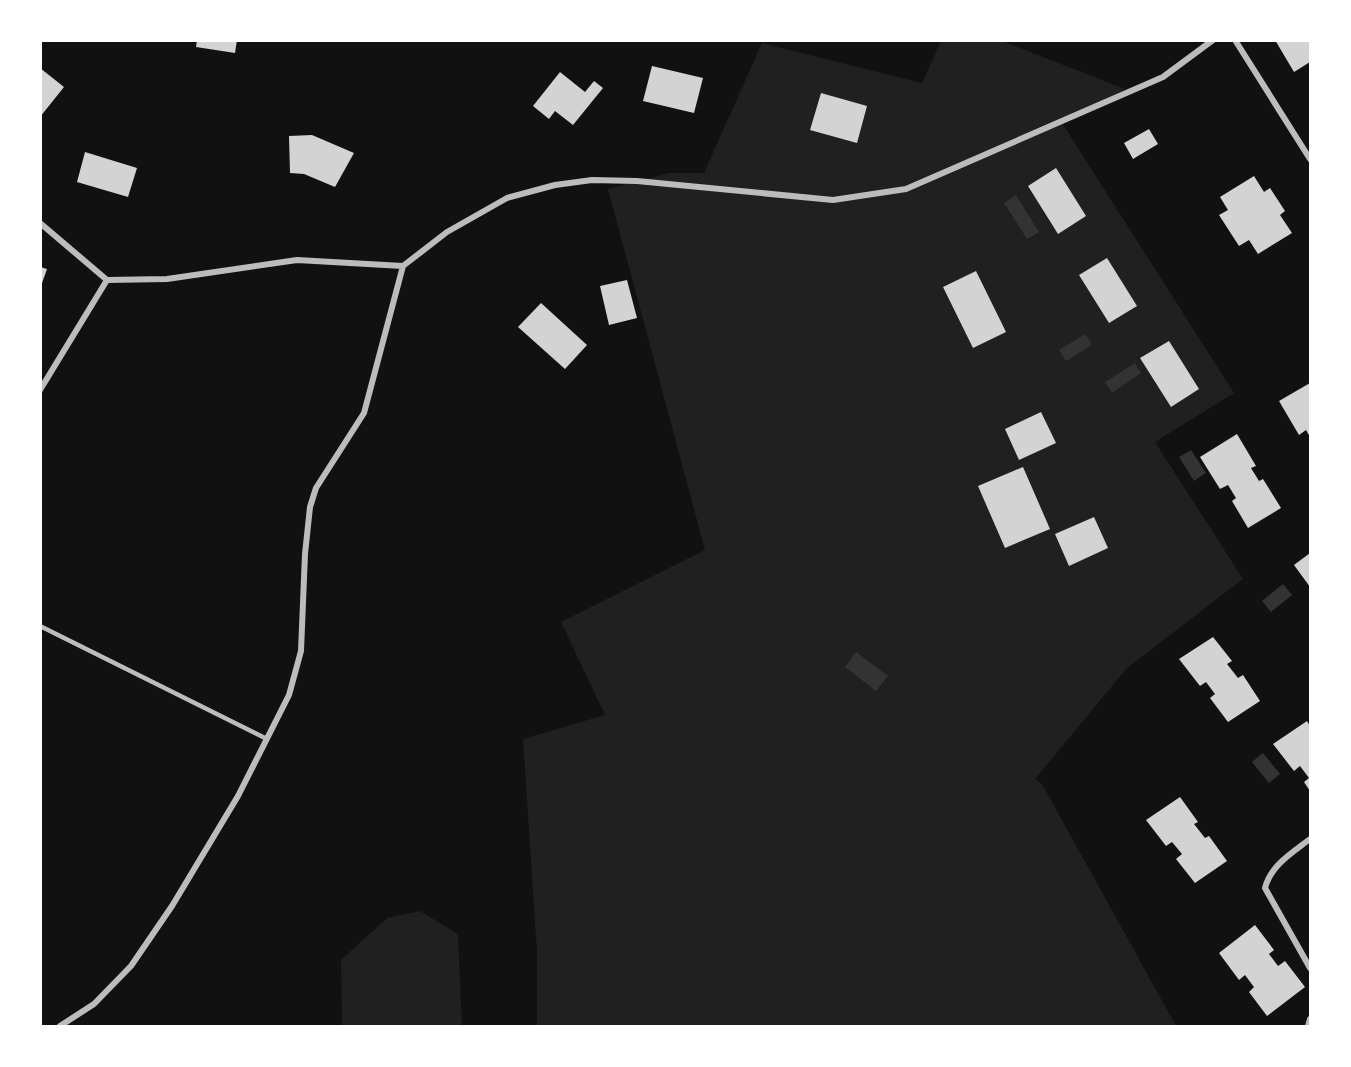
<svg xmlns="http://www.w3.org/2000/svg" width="1351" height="1067" viewBox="0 0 1351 1067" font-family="Mulish,sans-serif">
<rect width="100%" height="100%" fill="#111"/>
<path fill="#202020" d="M 941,41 L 1002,41 L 1125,89 L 1062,123 L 1234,393 L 1155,442 L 1243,579 L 1127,668 L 1035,779 L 1042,784 L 1176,1026 L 537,1026 L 537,952 L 523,739 L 605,715 L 561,622 L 705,550 L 608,189 L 669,173 L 704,173 L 762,43 L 922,83 Z
M 420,911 L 458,934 L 462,1026 L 342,1026 L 341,960 L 387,918 Z"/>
<path fill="#333" d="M 1016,195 L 1039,232 L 1027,239 L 1004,203 Z
M 1085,334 L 1092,345 L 1066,361 L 1059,350 Z
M 1135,363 L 1141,373 L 1112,393 L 1105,382 Z
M 1191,450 L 1206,473 L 1194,481 L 1179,457 Z
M 1283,584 L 1292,595 L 1271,612 L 1262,601 Z
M 856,652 L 888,676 L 876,691 L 845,667 Z
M 1263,753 L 1280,774 L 1269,783 L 1252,762 Z"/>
<path fill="#d3d3d3" d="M 197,40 L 237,40 L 235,53 L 196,47 Z
M 1275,40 L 1310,40 L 1310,62 L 1294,72 Z
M 652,66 L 703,78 L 694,113 L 643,101 Z
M 40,68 L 64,87 L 40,117 Z
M 560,72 L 585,92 L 594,81 L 603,88 L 573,125 L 555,111 L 549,119 L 533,106 Z
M 821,93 L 867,106 L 857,143 L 810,130 Z
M 1149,129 L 1158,144 L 1133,159 L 1124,143 Z
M 312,135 L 354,153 L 335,187 L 304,174 L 290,173 L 289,136 Z
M 85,152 L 137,168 L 128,197 L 77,182 Z
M 1056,168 L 1086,216 L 1058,234 L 1028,186 Z
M 1254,176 L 1264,192 L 1270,188 L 1285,211 L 1280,215 L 1292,233 L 1258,254 L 1249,240 L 1239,246 L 1219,215 L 1228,210 L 1220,197 Z
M 1107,258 L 1137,306 L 1109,323 L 1079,275 Z
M 40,267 L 47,269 L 41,286 L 40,286 Z
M 976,271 L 1006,332 L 973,348 L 943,287 Z
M 627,280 L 637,318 L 609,325 L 600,286 Z
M 541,303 L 587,345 L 565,369 L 518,327 Z
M 1169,341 L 1199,389 L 1171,407 L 1140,358 Z
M 1310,383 L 1310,437 L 1306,430 L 1299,435 L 1279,401 Z
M 1041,412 L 1056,443 L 1019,460 L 1005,429 Z
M 1237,434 L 1256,466 L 1251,468 L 1259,481 L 1263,479 L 1281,508 L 1248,528 L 1232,501 L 1236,498 L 1228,485 L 1220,489 L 1200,457 Z
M 1023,467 L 1050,529 L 1005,548 L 978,486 Z
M 1094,517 L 1108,548 L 1069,566 L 1055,534 Z
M 1310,553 L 1310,587 L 1294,565 Z
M 1213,637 L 1232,661 L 1227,664 L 1238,678 L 1243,675 L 1260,701 L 1228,722 L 1210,698 L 1215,694 L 1206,682 L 1200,686 L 1179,659 Z
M 1307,721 L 1310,726 L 1310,791 L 1304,782 L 1309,778 L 1300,766 L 1294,771 L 1273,744 Z
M 1180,797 L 1198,822 L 1194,824 L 1205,838 L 1209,836 L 1227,861 L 1195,883 L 1176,859 L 1182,854 L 1172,842 L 1166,846 L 1146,820 Z
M 1255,925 L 1274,950 L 1269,954 L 1278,966 L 1285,961 L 1305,987 L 1267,1016 L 1249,992 L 1254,987 L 1245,975 L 1239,980 L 1219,953 Z"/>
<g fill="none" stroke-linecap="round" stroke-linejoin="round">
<path stroke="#bcbcbc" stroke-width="4.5" d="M 40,626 L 267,739"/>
<path stroke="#bcbcbc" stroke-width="6" d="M 1235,40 L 1310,159
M 40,223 L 107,280 L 167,279 L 297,260 L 403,266
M 40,390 L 107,280
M 1310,839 C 1292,853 1271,865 1265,888 L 1310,968
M 60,1026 L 94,1004 L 131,966 L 172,906 L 238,796 L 289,695 L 301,651 L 305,554 L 310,507 L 316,488 L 364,413 L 403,266 L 447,232 L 507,198 L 555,185 L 592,180 L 637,181 L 833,200 L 906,189 L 1163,77 L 1213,40
M 1308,1026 L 1310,1019"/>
</g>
<rect width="1351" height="1067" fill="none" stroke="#ffffff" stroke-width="84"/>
</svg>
